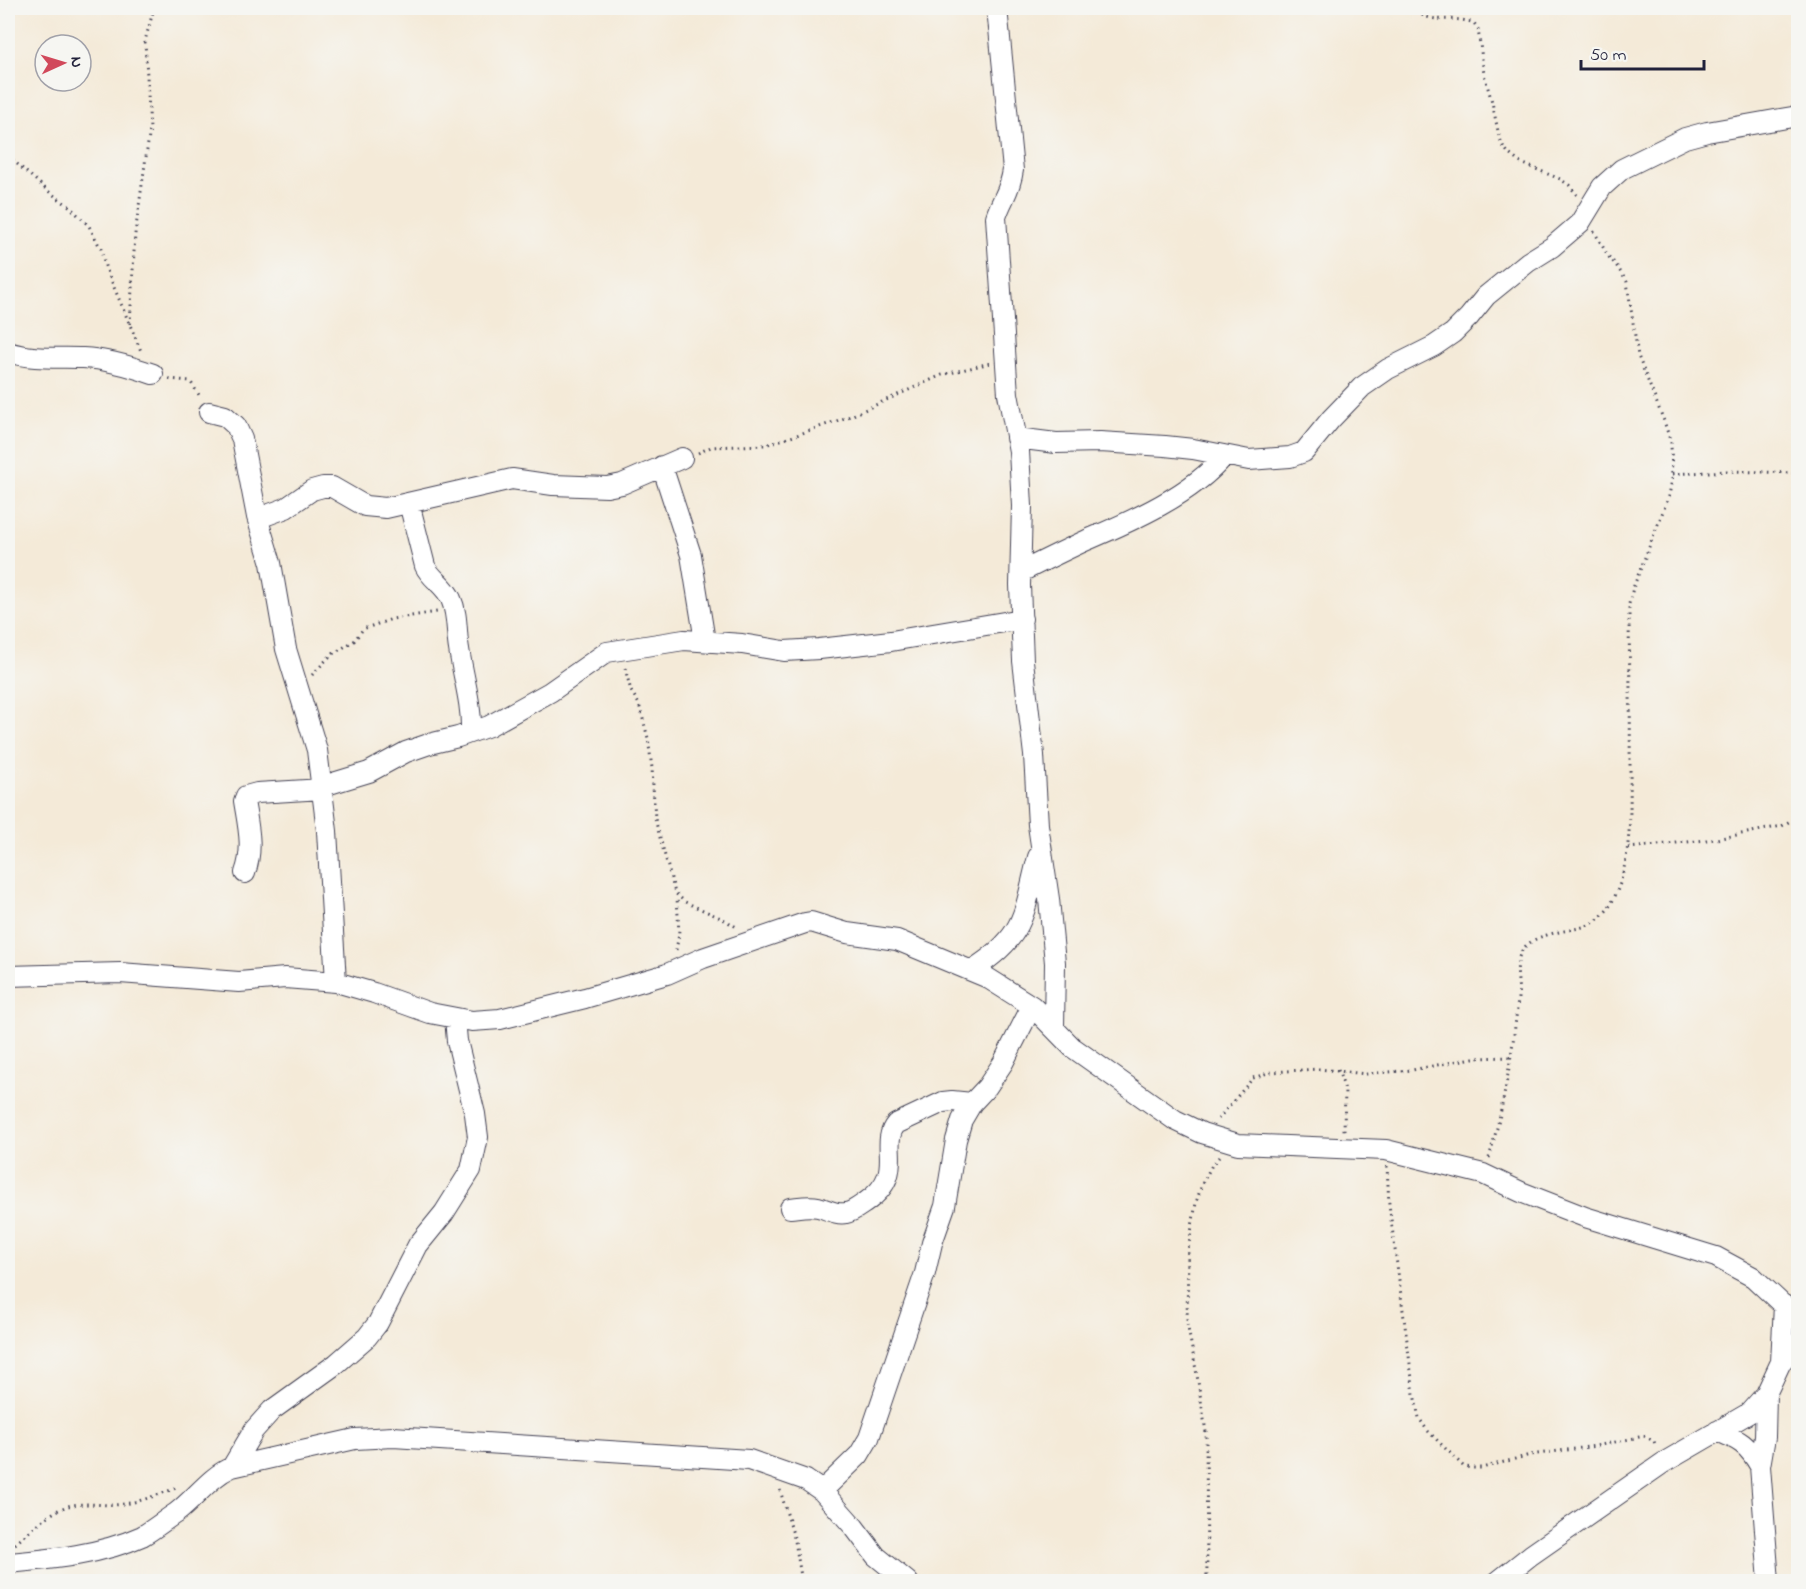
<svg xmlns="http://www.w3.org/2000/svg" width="1806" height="1589" viewBox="0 0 1806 1589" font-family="'Indie Flower',sans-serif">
<rect width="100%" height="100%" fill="#f6f6f2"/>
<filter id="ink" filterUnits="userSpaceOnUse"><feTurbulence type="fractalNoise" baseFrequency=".0167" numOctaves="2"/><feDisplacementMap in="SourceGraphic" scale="12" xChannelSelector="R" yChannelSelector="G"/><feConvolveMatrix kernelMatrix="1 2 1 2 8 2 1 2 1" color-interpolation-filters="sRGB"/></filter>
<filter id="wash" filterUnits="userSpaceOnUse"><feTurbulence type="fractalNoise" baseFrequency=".008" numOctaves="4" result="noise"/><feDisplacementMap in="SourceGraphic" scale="24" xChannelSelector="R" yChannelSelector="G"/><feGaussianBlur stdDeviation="1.35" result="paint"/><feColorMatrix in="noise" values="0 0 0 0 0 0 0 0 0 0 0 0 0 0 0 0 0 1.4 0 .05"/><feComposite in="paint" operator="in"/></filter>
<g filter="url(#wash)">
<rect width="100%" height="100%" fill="#f4ead8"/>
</g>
<g filter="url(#ink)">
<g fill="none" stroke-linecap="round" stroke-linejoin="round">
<g stroke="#424053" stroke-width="22">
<path id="street" d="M 997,8 L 1013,170 C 1010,192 1002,198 996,217 L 1008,394 L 1019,451 L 1022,506 L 1020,585 L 1023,661 L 1034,755 L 1038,825 L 1049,899 L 1055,963 L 1054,1027
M 8,352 C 33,360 57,357 83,358 C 107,359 130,366 153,374
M 209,412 L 225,416 L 236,426 L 242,439 L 257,517 L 271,563 L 286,649 L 317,750 L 327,831 L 336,982
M 1016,438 L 1056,443 L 1100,442 L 1165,446 L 1193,449 L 1249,460 L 1290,457 L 1304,452 L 1331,419 L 1362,387 L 1388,369 L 1434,346 L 1453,333 L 1469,317 L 1486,296 L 1528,262 L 1552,247 L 1580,223 L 1602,187 L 1622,169 L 1685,138 L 1707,132 L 1798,116
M 662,466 L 691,555 L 705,641
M 409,503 L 425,566 C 431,579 445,585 451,599 C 458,614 456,633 459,649 C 463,677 472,704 471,732
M 257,517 L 267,515 L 286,508 L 312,490 L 323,487 L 332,487 L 365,506 L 386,508 L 512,479 L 553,485 L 607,487 L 622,484 L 682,458
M 1021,572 C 1043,561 1065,550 1087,540 C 1132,521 1193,494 1224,456
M 323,786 L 369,772 L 406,752 L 429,744 L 458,737 L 489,726 L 550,692 L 607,652 L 684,640 L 742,644 L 784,651 L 819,649 L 891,641 L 1022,619
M 245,873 C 254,848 248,826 244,801 L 246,796 L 257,793 L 323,789
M 972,970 C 1027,935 1023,914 1038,857
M 8,976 L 120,973 L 239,982 L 285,978 L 336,982 L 374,993 L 430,1013 L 472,1021 L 500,1019 L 585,998 L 667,974 L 703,958 L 805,923 L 811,922 L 847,933 L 897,940 L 986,977 L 1032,1006 L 1072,1047 L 1175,1120 L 1202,1133 L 1238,1144 L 1386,1150 L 1483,1174 L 1521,1192 L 1585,1217 L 1716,1257 L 1753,1277 L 1798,1319
M 790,1208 C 800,1207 809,1205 818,1207 C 827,1209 836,1215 846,1213 C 853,1212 860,1206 866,1202 C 908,1173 878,1145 896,1124 L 943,1102 L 952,1101 L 972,1103
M 1781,1362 L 1784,1305
M 1717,1431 C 1740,1440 1748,1445 1760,1466 L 1769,1582
M 1760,1466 L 1765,1437 L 1766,1394
M 232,1467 L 254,1430 L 272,1410 L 336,1364 L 367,1337 L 378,1323 L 418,1245 L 444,1213 L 471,1170 L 478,1137 L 475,1114 L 457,1041 L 455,1018
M 822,1491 L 859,1455 L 869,1438 L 925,1273 L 932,1243 L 945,1206 L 956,1140 L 962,1120 L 972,1103 L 987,1087 L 1003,1063 L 1032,1006
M 8,1563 C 53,1559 100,1555 142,1536 C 153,1530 165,1520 176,1513 C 196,1498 209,1477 232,1467 L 355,1439 L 393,1437 L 749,1460 L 806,1480 L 822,1491 L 854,1527 L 876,1556 L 908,1582
M 1497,1582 L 1531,1555 L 1663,1463 L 1749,1413 L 1766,1394 L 1781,1362 L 1798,1343"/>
</g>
<path stroke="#424053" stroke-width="3" stroke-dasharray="1.5 4.5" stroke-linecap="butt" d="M 1412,8 C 1433,27 1450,14 1474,23 L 1478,29 L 1484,74 L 1492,102 L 1499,136 L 1503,146 L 1509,154 L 1519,162 L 1560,179 L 1569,185 L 1577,195
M 8,156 L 48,191 L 69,206 L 89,226 L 101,249 L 105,266 L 141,351
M 130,324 L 135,234 L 150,129 L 145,41 L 154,8
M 169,379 L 190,381 L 201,398
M 698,453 L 711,447 L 765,445 L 794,436 L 853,415 L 942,375 L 990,363
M 1672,474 L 1727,471 L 1798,473
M 625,668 L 631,691 L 639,704 L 648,738 L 652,768 L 655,819 L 675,893 L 685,902 L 723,919 L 738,928
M 312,675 L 331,655 L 354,641 L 363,629 L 392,619 L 437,612
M 1628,848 L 1716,839 L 1762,830 L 1782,826 L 1798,816
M 676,950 L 679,934 L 677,897
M 1338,1070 L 1345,1090 L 1344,1131
M 1218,1119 L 1253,1078 L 1271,1072 L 1319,1069 L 1366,1074 L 1412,1070 L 1473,1058 L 1512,1057
M 1489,1158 C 1492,1148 1494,1138 1497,1128 C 1507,1085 1514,1042 1518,998 C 1520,985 1515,971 1519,957 C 1527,932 1565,933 1586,926 C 1595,923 1601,917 1607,910 C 1634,872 1630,803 1630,759 C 1631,707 1629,656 1629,604 L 1633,588 L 1669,496 L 1672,479 L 1671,443 L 1664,421 L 1638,356 L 1627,282 L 1616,265 L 1608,256 L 1594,231
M 1387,1166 L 1389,1204 L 1414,1394 L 1419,1418 L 1427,1430 L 1463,1466 L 1471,1468 L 1482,1468 L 1530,1455 L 1596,1446 L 1644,1436 L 1654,1441 L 1656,1447
M 780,1490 L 795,1541 L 802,1582
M 15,1544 C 32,1530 50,1510 72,1505 C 86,1503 100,1505 114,1505 C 135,1504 157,1495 176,1488
M 1207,1582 L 1206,1432 L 1197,1375 L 1187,1323 L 1188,1250 L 1196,1203 L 1202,1184 L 1212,1165 L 1219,1157"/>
<use href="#street" stroke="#fff" stroke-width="20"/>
</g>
</g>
<rect width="1806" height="1589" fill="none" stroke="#f6f6f2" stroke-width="30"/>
<g transform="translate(63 63) rotate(86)"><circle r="28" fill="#f6f6f2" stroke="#a1a1a9" stroke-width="1.5"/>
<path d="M0-4.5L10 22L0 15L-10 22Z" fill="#d1495b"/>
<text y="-9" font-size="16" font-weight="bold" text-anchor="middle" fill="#22223b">N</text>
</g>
<path d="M1581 60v9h123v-9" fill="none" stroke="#22223b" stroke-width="3"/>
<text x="1590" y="60" font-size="18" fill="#22223b" stroke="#f6f6f2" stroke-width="4.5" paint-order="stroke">50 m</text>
</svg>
